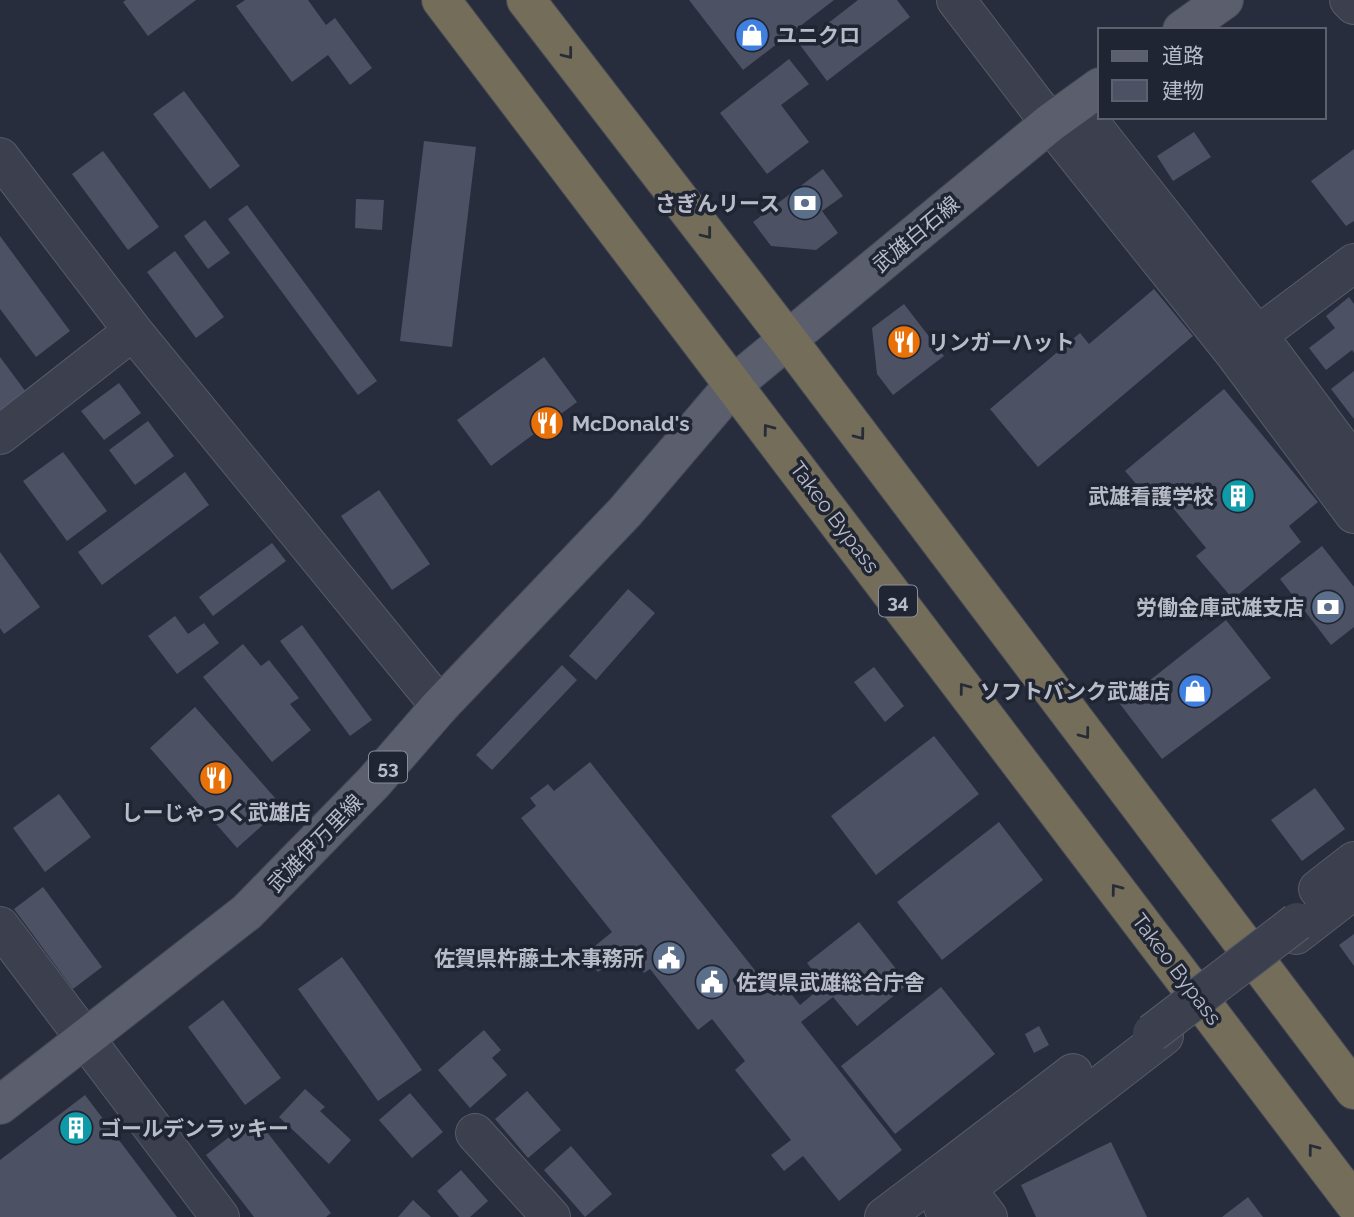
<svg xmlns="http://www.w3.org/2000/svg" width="1354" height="1217" viewBox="0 0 1354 1217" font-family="Raleway,'Noto Sans JP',sans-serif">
<rect width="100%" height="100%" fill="#282d3d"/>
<path fill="#4c5164" d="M 126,0 L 196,0 L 148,36 L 123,2 Z
M 245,0 L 308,0 L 326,25 L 335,18 L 372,68 L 350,85 L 328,55 L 292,82 L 236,6 Z
M 689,0 L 834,0 L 743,70 Z
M 858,0 L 897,0 L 910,17 L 827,81 L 800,45 Z
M 789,59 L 809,84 L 781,105 L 809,142 L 767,174 L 720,113 Z
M 184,91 L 240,166 L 210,189 L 153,114 Z
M 1194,132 L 1211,157 L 1173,181 L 1157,156 Z
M 424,141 L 476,147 L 452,347 L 400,341 Z
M 1354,149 L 1354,221 L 1346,226 L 1311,181 Z
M 103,151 L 159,227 L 128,250 L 72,174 Z
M 823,169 L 843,196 L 822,211 L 838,233 L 816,250 L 771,246 L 753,222 Z
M 356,199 L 384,200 L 382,230 L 355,228 Z
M 247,205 L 377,381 L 358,395 L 228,219 Z
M 205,220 L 230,253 L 208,269 L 184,236 Z
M 0,236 L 70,331 L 36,357 L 0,309 Z
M 175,251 L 224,317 L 196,338 L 147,272 Z
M 1154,289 L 1193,336 L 1038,467 L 990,409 L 1080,333 L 1089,344 Z
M 1349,297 L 1354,304 L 1354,353 L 1352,350 L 1326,370 L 1309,348 L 1335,328 L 1326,316 Z
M 904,304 L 944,356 L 893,395 L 877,374 L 872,328 Z
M 0,357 L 26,392 L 0,411 Z
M 544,357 L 577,402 L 491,466 L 457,420 Z
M 1354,371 L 1354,419 L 1331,389 Z
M 119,383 L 141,413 L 104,440 L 81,411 Z
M 1224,389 L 1318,502 L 1289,526 L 1301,542 L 1233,599 L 1196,556 L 1206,548 L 1160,492 L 1150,500 L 1125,471 Z
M 148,421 L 174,456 L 135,485 L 109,450 Z
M 63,452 L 107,511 L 67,541 L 23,481 Z
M 185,472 L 209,505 L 102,585 L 78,552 Z
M 379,490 L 430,564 L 392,590 L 341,516 Z
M 272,543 L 286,561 L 213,616 L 199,597 Z
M 1322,546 L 1354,587 L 1354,627 L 1331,645 L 1280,579 Z
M 0,552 L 40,607 L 4,634 L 0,628 Z
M 628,589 L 655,613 L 596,680 L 569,656 Z
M 175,616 L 188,634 L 204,623 L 219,643 L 177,674 L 148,636 Z
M 1226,620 L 1271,678 L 1162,759 L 1120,704 Z
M 302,625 L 372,720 L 350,736 L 280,641 Z
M 243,644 L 261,666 L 269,660 L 299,698 L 290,704 L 311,730 L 272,762 L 203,677 Z
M 562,665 L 577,680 L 492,770 L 476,755 Z
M 874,667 L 904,706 L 885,722 L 854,682 Z
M 195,707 L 283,807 L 237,848 L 150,748 Z
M 934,736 L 979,794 L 876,875 L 831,816 Z
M 590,762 L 769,988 L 779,979 L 800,1005 L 824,985 L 807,963 L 859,922 L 908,984 L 857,1026 L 833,997 L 801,1022 L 902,1150 L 839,1201 L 803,1156 L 784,1171 L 771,1155 L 791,1140 L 735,1070 L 745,1061 L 712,1019 L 698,1030 L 650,969 L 644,973 L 626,950 L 598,972 L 584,955 L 612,932 L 521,818 L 536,806 L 530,798 L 548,784 L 554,791 Z
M 1315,788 L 1345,829 L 1302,861 L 1271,820 Z
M 59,794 L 91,837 L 45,872 L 13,828 Z
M 999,822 L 1043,880 L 942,960 L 897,902 Z
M 43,887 L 102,967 L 73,989 L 14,909 Z
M 1354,934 L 1354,966 L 1339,945 Z
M 342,957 L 422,1070 L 378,1101 L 298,989 Z
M 941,987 L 995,1054 L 895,1134 L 841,1066 Z
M 223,1000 L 281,1078 L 245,1105 L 188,1027 Z
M 1039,1026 L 1049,1045 L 1034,1053 L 1025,1034 Z
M 484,1030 L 501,1050 L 492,1058 L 507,1075 L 470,1108 L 438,1070 Z
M 305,1089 L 325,1107 L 320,1111 L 351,1140 L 329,1164 L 279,1117 Z
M 527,1091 L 561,1130 L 528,1158 L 495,1119 Z
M 410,1093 L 443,1132 L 412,1158 L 379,1120 Z
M 85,1095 L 177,1217 L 0,1217 L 0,1160 Z
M 255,1117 L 331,1213 L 326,1217 L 254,1217 L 206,1155 Z
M 1111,1142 L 1147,1217 L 1036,1217 L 1021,1185 Z
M 571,1146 L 612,1194 L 585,1217 L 544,1170 Z
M 461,1170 L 488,1201 L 470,1217 L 459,1217 L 437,1191 Z
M 1248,1197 L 1263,1217 L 1222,1217 Z
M 413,1200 L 431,1217 L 398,1217 Z"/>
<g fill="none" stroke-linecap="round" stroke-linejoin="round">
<g stroke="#575b68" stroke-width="40">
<path id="minor" d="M 956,0 L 1050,123 L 1234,353 L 1354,514
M 1349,0 L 1354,5
M 1096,130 L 1247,322
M 0,157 L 133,331 L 440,706
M 1269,350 L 1354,464
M 1234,353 L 1354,263
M 0,435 L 133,331
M 1318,889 L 1354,861
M 0,926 L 220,1217
M 1296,935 L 1354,890
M 475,1133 L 551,1217
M 950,1167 L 1073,1073
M 978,1180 L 1164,1036
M 884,1217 L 950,1167 L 988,1217
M 951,1217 L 943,1207 L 955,1198"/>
</g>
<g stroke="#454957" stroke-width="40">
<path id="major" d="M 1182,30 L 1224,0
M 0,1105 L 247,912 L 374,782 L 440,706 L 625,512 L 734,384 L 1050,123 L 1100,87"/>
</g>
<g stroke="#434855" stroke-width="40">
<path id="highway" d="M 441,0 L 1354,1203
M 526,0 L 788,340 L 1354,1090"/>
</g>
<use href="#minor" stroke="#3c404e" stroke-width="38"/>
<use href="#major" stroke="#5a5e6d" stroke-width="38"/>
<use href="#highway" stroke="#736d5a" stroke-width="38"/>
<g stroke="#575b68" stroke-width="40" stroke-linecap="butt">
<path id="minor-bridge" d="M 1152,1033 L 1297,922"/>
</g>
<use href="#minor-bridge" stroke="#3c404e" stroke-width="38"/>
</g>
<defs><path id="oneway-chevron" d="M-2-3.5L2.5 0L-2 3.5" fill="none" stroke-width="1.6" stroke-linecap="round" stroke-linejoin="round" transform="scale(1.75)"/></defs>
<g stroke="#282c37">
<use href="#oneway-chevron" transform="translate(568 54) rotate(52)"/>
<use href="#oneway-chevron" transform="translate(707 234) rotate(52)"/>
<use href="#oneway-chevron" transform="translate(768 429) rotate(-127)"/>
<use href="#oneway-chevron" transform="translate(860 435) rotate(53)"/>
<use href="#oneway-chevron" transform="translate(964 688) rotate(-127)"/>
<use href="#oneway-chevron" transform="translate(1085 734) rotate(53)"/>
<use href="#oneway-chevron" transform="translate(1116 889) rotate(-127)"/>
<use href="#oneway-chevron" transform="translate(1313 1149) rotate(-127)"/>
</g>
<defs>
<g id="shop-disc" transform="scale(1.75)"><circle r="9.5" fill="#3f7fe0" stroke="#202533"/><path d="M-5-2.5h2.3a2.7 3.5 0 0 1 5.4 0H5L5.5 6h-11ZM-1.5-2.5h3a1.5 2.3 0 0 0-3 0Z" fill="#fff"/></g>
<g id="bank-disc" transform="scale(1.75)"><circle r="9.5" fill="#5c6f8a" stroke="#202533"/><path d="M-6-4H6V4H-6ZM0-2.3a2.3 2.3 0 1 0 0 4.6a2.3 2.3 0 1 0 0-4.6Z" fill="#fff"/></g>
<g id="restaurant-disc" transform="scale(1.75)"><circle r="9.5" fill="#e8710a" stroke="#202533"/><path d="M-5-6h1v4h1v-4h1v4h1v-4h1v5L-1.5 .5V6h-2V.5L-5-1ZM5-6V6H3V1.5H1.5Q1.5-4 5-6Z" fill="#fff"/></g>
<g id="building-disc" transform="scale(1.75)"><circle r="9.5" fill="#0f9aa8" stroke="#202533"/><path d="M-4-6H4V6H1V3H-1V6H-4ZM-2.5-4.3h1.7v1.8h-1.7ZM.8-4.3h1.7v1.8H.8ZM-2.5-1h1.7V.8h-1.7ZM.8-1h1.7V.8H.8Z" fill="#fff"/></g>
<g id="civic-disc" transform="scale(1.75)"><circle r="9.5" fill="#5c6f8a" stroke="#202533"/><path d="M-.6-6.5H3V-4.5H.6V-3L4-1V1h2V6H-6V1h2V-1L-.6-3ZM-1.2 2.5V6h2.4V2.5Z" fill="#fff"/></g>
</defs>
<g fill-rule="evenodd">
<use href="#shop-disc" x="752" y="35"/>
<use href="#bank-disc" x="805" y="203"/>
<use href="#restaurant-disc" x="904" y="342"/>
<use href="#restaurant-disc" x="547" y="423"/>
<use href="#building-disc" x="1238" y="496"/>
<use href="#bank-disc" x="1328" y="607"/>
<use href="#shop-disc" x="1195" y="691"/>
<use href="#restaurant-disc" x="216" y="778"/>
<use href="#civic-disc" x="669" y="958"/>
<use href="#civic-disc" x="712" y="982"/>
<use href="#building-disc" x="76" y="1128"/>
</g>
<g text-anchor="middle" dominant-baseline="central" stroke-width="7" stroke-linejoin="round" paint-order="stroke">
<g fill="#202533" stroke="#8a8e9b" stroke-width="2">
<rect x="879" y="585.5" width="38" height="31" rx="5"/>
<rect x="369" y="751.5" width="38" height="31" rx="5"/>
</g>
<g font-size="19" font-weight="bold" fill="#b8bbc8">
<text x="898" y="601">34</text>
<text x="388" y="767">53</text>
</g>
<g font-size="21" font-weight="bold" fill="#b8bbc8" stroke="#202533" text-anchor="start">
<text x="776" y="35">ユニクロ</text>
<text x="780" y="203" text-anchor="end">さぎんリース</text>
<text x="928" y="342">リンガーハット</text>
<text x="572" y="423">McDonald's</text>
<text x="1214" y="496" text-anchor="end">武雄看護学校</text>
<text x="1304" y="607" text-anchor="end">労働金庫武雄支店</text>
<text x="1170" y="691" text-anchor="end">ソフトバンク武雄店</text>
<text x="216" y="812" text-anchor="middle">しーじゃっく武雄店</text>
<text x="644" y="958" text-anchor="end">佐賀県杵藤土木事務所</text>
<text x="736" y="982">佐賀県武雄総合庁舎</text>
<text x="100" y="1128">ゴールデンラッキー</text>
</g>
<g font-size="21" fill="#b8bbc8" stroke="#202533">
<text transform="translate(916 234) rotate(-40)">武雄白石線</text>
<text transform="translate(835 517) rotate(53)">Takeo Bypass</text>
<text transform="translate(315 843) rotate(-46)">武雄伊万里線</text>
<text transform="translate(1177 969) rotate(53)">Takeo Bypass</text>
</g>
</g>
<rect x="1098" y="28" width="228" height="91" fill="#202533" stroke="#5d616f" stroke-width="2"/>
<rect x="1112" y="51" width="35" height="10" fill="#5a5e6d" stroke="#5d616f" stroke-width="2"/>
<text x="1162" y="63" font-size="21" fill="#b8bbc8">道路</text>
<rect x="1112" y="80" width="35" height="21" fill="#4c5164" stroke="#5d616f" stroke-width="2"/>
<text x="1162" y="98" font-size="21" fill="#b8bbc8">建物</text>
</svg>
